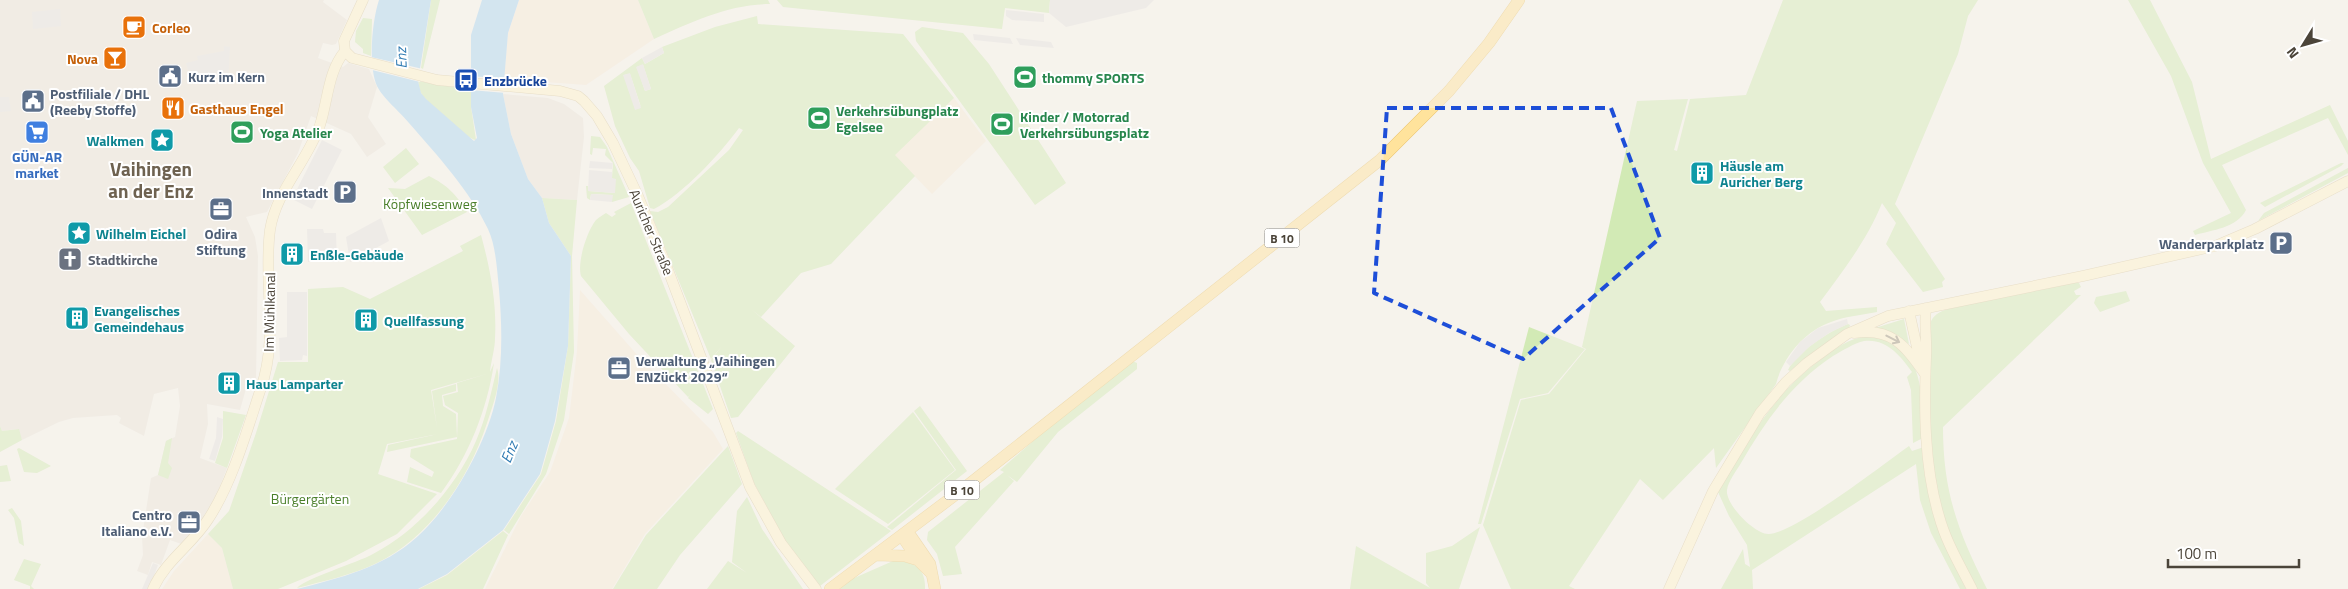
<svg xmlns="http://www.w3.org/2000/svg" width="2348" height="589" viewBox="0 0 2348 589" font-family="'Titillium Web',sans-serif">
<rect width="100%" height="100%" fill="#f6f3ec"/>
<path fill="#eae5da" d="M 0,0 L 324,0 L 323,2 L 347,20 L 336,44 L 332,45 L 323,43 L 318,58 L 343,67 L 348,63 L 369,69 L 377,87 L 368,117 L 386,144 L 367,157 L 351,134 L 311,116 L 298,153 L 267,212 L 246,217 L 255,237 L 258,256 L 256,380 L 249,378 L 240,410 L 207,404 L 208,424 L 200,458 L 227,468 L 213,504 L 184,545 L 170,540 L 161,565 L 152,562 L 148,575 L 137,571 L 143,555 L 142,537 L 151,478 L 158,475 L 166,441 L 175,437 L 180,406 L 178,388 L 154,394 L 144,436 L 119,423 L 121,418 L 117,415 L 73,418 L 59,422 L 22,440 L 18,429 L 2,431 L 0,426 Z
M 503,94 L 548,98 L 564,104 L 583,118 L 584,137 L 577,200 L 542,198 L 528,179 L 511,134 Z"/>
<path fill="#f7ead8" d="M 519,0 L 638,0 L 654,39 L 586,85 L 504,79 L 508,33 Z
M 954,98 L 986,141 L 932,194 L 894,155 Z
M 580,290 L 640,358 L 713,432 L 723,449 L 645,534 L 612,589 L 485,589 L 521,516 L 550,472 L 569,418 L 577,351 Z
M 208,534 L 222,548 L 233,589 L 162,589 L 174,571 Z"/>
<path fill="#d2eab5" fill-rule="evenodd" d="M 431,0 L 440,0 L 423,69 L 421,68 Z
M 638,0 L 768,0 L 770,4 C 729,4 691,22 654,39 Z
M 777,0 L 1050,0 L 1049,13 L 1005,8 L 1002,29 L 783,7 Z
M 1783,0 L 1978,0 L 1968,16 L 1958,54 L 1895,204 L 1945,279 L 1942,282 L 1943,287 L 1923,292 L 1886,244 L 1896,223 L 1882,203 C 1867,240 1843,271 1820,302 L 1826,311 L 1877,307 L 1877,312 C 1862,315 1846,316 1831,322 C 1805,331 1783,357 1776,384 L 1716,468 L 1714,448 L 1663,500 L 1640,479 L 1569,586 L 1575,589 L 1511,589 L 1483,525 L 1521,400 L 1549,394 L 1586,349 L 1582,347 L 1637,101 L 1688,99 L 1674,150 L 1677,151 L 1690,99 L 1746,95 Z
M 2128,0 L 2150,0 L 2192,82 L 2211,159 L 2330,105 L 2348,141 L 2348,155 L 2328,118 L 2222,165 L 2246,210 C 2237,228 2212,230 2195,235 L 2193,231 L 2231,213 L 2203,163 L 2171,76 Z
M 757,16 L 758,24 L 903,34 L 954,98 L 895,155 L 915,176 L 831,264 L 801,273 L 761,317 L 751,309 L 795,346 L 738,417 L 731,418 L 711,360 L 722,346 L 711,359 L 650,211 L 658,212 L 668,207 L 729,150 L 743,130 L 739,128 C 720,154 683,194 654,209 L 650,208 L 639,171 L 630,158 L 615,126 L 604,86 L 642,58 L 645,64 L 664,53 L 662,47 L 715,27 ZM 643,65 L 651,89 L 645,91 L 637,67 ZM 630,74 L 641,107 L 624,75 Z
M 363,18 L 372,19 L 371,56 L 363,53 L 363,49 L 355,42 L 356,31 Z
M 922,27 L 963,33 L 989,64 L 1066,183 L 1035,205 L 916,41 L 915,32 Z
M 418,81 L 471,90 L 471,107 L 476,140 C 466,139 426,103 421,93 C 419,89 419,85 418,81 Z
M 591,136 L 600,137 L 607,147 L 629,197 L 612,202 L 612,195 L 591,194 L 590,200 L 587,198 L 586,186 L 588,186 L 588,191 L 615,193 L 612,178 L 613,163 L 605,155 L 606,149 L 593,148 L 592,155 L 590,154 Z
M 406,148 L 419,164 L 395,183 L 383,167 Z
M 2341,163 L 2344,163 L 2341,166 L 2265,207 L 2260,203 Z
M 2348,168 L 2348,173 L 2258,221 L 2264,213 Z
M 429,176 C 447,185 456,194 467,212 L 422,235 L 388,188 L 405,189 Z
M 542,198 L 577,200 L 572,256 L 574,352 L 564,420 L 546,474 L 509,534 L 504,530 L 541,474 L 556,421 L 568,346 L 571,256 L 549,223 Z
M 631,203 L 713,409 L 708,414 L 688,398 L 690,395 L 688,397 L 629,334 L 581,276 C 577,262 587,231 596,220 C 599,217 603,215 606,213 L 612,217 L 616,214 L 614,212 Z
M 481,235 C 490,268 497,303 495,338 C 495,349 491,361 490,372 L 494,363 C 487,410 469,455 441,493 L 407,482 L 410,467 L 432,477 L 434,472 L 410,457 L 411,449 L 457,439 L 458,413 L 445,405 L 443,396 L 458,392 L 457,383 L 490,373 L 431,390 L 437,428 L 432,391 L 456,384 L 456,391 L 442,395 L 443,406 L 456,414 L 457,437 L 387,452 L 388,445 L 438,434 L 387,444 L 378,474 L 437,494 L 397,534 L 346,561 L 278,589 L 233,589 L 222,548 L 208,534 L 229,511 L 256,433 L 278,362 L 308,362 L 308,289 L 343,287 L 370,299 L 463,251 L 460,246 Z
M 2073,283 L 2079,283 L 2081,287 L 2074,291 L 2076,295 L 2081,295 L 1943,427 C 1943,492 1958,532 1987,589 L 1976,589 C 1964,565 1950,541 1943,516 C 1924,456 1931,390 1928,329 C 1932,315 1938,312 1951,308 Z
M 2126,291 L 2130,301 L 2100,312 L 2094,303 L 2096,297 Z
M 1904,319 L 1909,344 L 1891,333 L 1875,328 Z
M 1848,324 L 1850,325 L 1849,329 L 1836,336 L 1790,371 L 1788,370 C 1797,352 1829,331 1848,324 Z
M 1529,327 L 1585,349 L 1548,393 L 1520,399 L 1481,524 L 1478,524 Z
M 1867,336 C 1925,343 1922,391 1923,438 L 1913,443 L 1911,390 L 1907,377 L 1912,372 C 1901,356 1886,338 1864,341 C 1854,343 1842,351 1833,356 C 1792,383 1765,421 1741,463 C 1736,471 1728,482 1727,490 C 1725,504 1755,535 1769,534 C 1797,532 1882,465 1909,446 L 1912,451 L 1924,447 C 1926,503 1942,539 1966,589 L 1960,589 L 1931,533 L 1920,500 L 1916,464 L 1752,570 L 1753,589 L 1721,589 L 1743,549 L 1745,564 L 1750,567 L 1747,545 L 1729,516 L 1718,492 C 1746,443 1773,394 1820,360 C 1835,348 1848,339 1867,336 Z
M 1132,361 L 1137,363 L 1137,369 L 1058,432 L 1017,482 L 1007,475 L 1014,481 L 955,547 L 962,574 L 943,576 L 937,554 L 927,540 L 928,532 L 1004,472 L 1000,470 L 1056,421 Z
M 497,368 C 502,383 492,407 487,423 C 469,478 431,537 377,563 C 352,575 324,581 297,588 C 306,578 357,563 373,554 C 417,531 456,487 476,441 C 486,418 491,393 497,368 Z
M 920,406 L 967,471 L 892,530 L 887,527 L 956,470 L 914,411 Z
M 223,411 L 246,415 L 227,468 L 215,463 L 223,438 Z
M 913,412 L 955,470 L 888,524 L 835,489 Z
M 0,426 L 2,431 L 19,429 L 22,440 L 0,452 Z
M 738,431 L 891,531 L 820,586 L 785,540 L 754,483 L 736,433 Z
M 172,438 L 168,463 L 172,468 L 168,479 L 158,475 L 166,441 Z
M 728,446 L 742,484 L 680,555 L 657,589 L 613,589 L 646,535 Z
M 19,448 L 51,466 L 37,473 L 24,472 L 17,449 Z
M 7,465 L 11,481 L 0,482 L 0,466 Z
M 747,497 L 762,529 L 803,589 L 707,589 L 728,561 L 747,573 L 732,562 L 737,511 Z
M 12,508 L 21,521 L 24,546 L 19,543 L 14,518 L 8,510 Z
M 1480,527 L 1459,589 L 1350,589 L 1356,546 L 1430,588 L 1426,583 L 1426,553 L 1452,546 Z
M 503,531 L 508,535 L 483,589 L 419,589 L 447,575 Z
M 24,559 L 41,564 L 31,586 L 34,589 L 30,589 L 30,586 L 14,580 Z
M 893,561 C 912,561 926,566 925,589 L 840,589 L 852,579 Z"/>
<path fill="#e5e3e0" d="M 1050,0 L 1154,0 L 1146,8 L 1066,27 L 1049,13 Z
M 60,9 L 61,26 L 33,29 L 32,12 Z
M 1006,10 L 1044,14 L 1044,22 L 1012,20 L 1006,16 Z
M 973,34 L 1010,38 L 1013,44 L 974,40 Z
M 1016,38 L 1051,42 L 1054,48 L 1020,45 Z
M 224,46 L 230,47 L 228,83 L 217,81 L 217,73 L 191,73 L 191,70 L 188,70 L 186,63 L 198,60 L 197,56 L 224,51 Z
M 662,47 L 664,53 L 645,64 L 642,58 Z
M 643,64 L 651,89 L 645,91 L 636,67 Z
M 630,73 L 641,108 L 635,110 L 623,75 Z
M 92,87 L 93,100 L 83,105 L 80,88 Z
M 0,97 L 9,97 L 11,111 L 0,112 Z
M 322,140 L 342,150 L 312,209 L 292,199 Z
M 590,161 L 613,163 L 612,169 L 589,168 Z
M 589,170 L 612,172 L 612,178 L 616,179 L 615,193 L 588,191 Z
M 591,194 L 613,195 L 612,202 L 590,200 Z
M 381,218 L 389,241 L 350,262 L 346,237 Z
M 307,229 L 323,229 L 324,233 L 336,233 L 337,262 L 308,262 Z
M 287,292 L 307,292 L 307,356 L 303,355 L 302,360 L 280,361 L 279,338 L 287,337 Z
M 1847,319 L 1848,324 L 1829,333 L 1809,347 L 1790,366 L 1786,362 L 1800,342 L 1818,328 Z
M 217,417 L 223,419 L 222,437 L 215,461 L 209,459 L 216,438 Z
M 153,563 L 158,565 L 149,589 L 142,589 Z"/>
<path fill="#a9d4f2" d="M 379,0 L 431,0 L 418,81 L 421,93 L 426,99 L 474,141 L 477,138 L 471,107 L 471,35 L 482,0 L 519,0 L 508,33 L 503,94 L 511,134 L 528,179 L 542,198 L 549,223 L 571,256 L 568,346 L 555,421 L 540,474 L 503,530 L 447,574 L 418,589 L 297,589 C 339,578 383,568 417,537 C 451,507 487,443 496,398 C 503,362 502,324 499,289 C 497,270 496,246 488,229 C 470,191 437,155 409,123 C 401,113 382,97 377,86 C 368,65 372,21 379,0 Z"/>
<path fill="#f6f3ec" d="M 371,57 L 423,69 L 420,82 L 372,70 Z
M 471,76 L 507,79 L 506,93 L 470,90 Z"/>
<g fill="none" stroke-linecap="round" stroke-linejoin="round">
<g stroke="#d6c79b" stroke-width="11">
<path id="secondary" d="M 363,0 L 344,41 L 345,51 L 352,58 L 437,80 L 560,91 L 578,96 L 584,101 L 597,116 L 613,143 L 638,196 L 665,262 L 750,487 L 781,543 L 816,589
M 1926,308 C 1924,325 1927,341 1926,357 C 1924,409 1924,466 1939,516 C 1946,542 1960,565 1972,589
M 1909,311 L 1920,361
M 1854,333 C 1892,327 1905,346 1925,374
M 153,589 C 165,561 193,544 209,518 C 233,481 247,430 261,388 C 279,336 263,283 270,230 C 276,191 307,162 320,125 C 328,100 328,71 345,51
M 1669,589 L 1713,491 L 1760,413 L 1786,382 L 1807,363 L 1847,334 L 1888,316 L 2083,276 L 2215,246 L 2255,229 L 2348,181"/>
</g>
<g stroke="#e6c16a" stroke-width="12">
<path id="primary" d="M 908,532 L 930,564 L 935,589
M 902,536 L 918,560 L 931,573
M 877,555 L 905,556 L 918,560
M 830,589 L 963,489 L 1380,160 L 1449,91 L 1489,43 L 1519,0"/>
</g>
<use href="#secondary" stroke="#fff3cd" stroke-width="10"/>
<use href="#primary" stroke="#ffe39c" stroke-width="11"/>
</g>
<defs><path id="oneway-shaft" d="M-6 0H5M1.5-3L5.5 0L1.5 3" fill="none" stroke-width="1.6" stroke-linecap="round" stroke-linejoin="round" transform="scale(1.25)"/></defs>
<use stroke="#9c937c" href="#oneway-shaft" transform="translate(1893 339) rotate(27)"/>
<path d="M0 0H2348V589H0ZM 1387,108 L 1611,108 L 1660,238 L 1523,359 L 1374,293 Z" fill="#f6f3ec" fill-opacity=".55" fill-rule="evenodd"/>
<path fill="none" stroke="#1d4ed8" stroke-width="4" stroke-dasharray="10 6" stroke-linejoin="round" d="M 1387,108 L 1611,108 L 1660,238 L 1523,359 L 1374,293 Z"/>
<defs>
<g id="cafe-square" transform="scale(1.25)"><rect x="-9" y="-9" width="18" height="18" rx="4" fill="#e8710a" stroke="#fff"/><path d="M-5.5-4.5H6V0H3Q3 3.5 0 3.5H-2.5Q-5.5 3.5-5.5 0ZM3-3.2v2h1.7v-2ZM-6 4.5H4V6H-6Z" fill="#fff"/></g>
<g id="bar-square" transform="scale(1.25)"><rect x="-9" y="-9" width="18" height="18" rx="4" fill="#e8710a" stroke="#fff"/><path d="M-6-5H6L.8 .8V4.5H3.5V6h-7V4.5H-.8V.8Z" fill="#fff"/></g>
<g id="civic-square" transform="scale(1.25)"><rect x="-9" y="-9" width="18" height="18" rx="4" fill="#5c6f8a" stroke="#fff"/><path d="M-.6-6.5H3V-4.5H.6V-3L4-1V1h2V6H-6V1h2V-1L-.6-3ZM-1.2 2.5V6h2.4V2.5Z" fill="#fff"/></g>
<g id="stadium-square" transform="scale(1.25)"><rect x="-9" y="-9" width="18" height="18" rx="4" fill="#2e9e5b" stroke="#fff"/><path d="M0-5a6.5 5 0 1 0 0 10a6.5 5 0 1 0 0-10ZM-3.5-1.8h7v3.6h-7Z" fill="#fff"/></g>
<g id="bus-square" transform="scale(1.25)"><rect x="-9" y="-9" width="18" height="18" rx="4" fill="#1a4fb4" stroke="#fff"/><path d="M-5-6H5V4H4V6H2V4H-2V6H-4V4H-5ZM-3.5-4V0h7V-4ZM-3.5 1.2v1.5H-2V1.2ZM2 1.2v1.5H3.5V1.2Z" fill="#fff"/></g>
<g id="restaurant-square" transform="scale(1.25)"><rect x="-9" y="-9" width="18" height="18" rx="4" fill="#e8710a" stroke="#fff"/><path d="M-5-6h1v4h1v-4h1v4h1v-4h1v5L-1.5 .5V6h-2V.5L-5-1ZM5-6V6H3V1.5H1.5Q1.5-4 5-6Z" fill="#fff"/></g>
<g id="supermarket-square" transform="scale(1.25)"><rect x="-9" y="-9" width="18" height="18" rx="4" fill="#3f7fe0" stroke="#fff"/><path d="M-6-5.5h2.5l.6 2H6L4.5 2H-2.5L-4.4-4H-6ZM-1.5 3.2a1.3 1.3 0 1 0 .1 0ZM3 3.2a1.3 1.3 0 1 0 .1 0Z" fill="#fff"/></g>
<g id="sight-square" transform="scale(1.25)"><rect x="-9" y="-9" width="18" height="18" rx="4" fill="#0f9aa8" stroke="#fff"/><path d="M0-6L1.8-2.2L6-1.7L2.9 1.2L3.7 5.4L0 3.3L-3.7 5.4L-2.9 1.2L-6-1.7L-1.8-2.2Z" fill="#fff"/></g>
<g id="building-square" transform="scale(1.25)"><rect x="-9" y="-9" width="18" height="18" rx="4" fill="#0f9aa8" stroke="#fff"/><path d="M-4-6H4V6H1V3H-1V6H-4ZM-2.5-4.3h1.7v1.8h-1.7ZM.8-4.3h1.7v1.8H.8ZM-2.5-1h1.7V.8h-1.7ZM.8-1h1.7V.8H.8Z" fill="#fff"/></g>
<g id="parking-square" transform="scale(1.25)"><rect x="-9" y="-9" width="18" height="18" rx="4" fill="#5c6f8a" stroke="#fff"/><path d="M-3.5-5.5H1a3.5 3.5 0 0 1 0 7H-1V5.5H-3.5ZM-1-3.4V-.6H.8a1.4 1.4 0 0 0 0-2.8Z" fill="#fff"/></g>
<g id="office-square" transform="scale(1.25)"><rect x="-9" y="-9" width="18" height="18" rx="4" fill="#5c6f8a" stroke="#fff"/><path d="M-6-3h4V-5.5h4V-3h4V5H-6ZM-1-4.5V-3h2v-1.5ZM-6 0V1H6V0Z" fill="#fff"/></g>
<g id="church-square" transform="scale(1.25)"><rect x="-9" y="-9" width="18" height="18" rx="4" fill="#6b7280" stroke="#fff"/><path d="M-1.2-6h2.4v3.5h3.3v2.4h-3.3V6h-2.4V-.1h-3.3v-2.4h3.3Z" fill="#fff"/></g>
</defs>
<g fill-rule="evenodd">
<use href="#cafe-square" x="134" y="27"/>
<use href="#bar-square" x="115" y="58"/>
<use href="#civic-square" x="170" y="76"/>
<use href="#stadium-square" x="1025" y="77"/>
<use href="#bus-square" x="466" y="80"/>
<use href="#civic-square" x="33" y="101"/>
<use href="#restaurant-square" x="173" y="108"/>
<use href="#stadium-square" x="819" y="118"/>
<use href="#stadium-square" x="1002" y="124"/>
<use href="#supermarket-square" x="37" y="132"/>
<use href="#stadium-square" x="242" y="132"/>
<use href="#sight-square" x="162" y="140"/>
<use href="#building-square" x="1702" y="173"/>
<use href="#parking-square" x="345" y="192"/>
<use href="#office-square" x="221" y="209"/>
<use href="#sight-square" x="79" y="233"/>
<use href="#parking-square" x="2281" y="243"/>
<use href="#building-square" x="292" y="254"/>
<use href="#church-square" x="70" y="259"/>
<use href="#building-square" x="77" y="318"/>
<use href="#building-square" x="366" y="320"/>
<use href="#office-square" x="619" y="368"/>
<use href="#building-square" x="229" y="383"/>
<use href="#office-square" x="189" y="522"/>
</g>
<g text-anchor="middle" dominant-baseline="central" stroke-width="4" stroke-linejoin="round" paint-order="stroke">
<g fill="#fff" stroke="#817c74" stroke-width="1">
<rect x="1264.5" y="228.5" width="35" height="19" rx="4"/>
<rect x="944.5" y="480.5" width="35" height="19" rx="4"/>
</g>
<g font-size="12" font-weight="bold" fill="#4b4439">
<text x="1282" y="238">B 10</text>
<text x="962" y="490">B 10</text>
</g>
<g font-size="14" font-weight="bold" fill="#c56008" stroke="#fff" text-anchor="start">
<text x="152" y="27">Corleo</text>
<text x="98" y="58" text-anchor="end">Nova</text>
<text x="190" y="108">Gasthaus Engel</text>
</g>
<g font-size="14" font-weight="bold" fill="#4e5e75" stroke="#fff" text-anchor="start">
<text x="188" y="76">Kurz im Kern</text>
<text x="50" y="93">Postfiliale / DHL<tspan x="50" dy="16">(Reeby Stoffe)</tspan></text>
<text x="328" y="192" text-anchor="end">Innenstadt</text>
<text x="221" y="233" text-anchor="middle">Odira<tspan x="221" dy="16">Stiftung</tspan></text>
<text x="2264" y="243" text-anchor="end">Wanderparkplatz</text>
<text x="636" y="360">Verwaltung „Vaihingen<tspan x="636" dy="16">ENZückt 2029“</tspan></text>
<text x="172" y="514" text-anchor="end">Centro<tspan x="172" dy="16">Italiano e.V.</tspan></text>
</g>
<g font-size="14" font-weight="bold" fill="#27864d" stroke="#fff" text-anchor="start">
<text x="1042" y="77">thommy SPORTS</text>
<text x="836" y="110">Verkehrsübungplatz<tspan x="836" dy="16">Egelsee</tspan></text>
<text x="1020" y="116">Kinder / Motorrad<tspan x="1020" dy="16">Verkehrsübungsplatz</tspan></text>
<text x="260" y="132">Yoga Atelier</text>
</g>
<g font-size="14" font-weight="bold" fill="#164399" stroke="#fff" text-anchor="start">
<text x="484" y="80">Enzbrücke</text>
</g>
<g font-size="14" font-weight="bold" fill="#0d838f" stroke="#fff" text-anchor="start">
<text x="144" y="140" text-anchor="end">Walkmen</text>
<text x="1720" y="165">Häusle am<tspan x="1720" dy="16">Auricher Berg</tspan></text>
<text x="96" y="233">Wilhelm Eichel</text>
<text x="310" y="254">Enßle-Gebäude</text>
<text x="94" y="310">Evangelisches<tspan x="94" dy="16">Gemeindehaus</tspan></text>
<text x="384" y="320">Quellfassung</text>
<text x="246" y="383">Haus Lamparter</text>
</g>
<g font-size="14" font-weight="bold" fill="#366cbe" stroke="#fff">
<text x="37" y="156">GÜN-AR<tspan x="37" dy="16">market</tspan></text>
</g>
<g font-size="14" fill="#4a7f2a" stroke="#fff">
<text x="430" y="203">Köpfwiesenweg</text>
<text x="310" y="498">Bürgergärten</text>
</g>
<g font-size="14" fill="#4b4439" stroke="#fff">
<text transform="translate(652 232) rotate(67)">Auricher Straße</text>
<text transform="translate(269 312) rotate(-89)">Im Mühlkanal</text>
</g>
<g font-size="14" font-weight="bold" fill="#5b616d" stroke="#fff" text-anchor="start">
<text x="88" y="259">Stadtkirche</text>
</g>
<g font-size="15" font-style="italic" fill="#2e7ab2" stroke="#fff">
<text transform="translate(401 58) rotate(-92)">Enz</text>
<text transform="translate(509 452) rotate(-67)">Enz</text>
</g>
<g font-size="19" font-weight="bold" fill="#6e6250" stroke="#fff">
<text x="151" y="168">Vaihingen<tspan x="151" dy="22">an der Enz</tspan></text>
</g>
</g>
<g transform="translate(2303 45) rotate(233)" stroke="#ffffff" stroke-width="4" paint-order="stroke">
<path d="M0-4L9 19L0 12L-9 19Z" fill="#4b4439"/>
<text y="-8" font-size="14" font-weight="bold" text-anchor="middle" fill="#4b4439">N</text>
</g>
<path d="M2168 559v8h131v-8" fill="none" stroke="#4b4439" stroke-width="2.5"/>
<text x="2176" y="559" font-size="15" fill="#4b4439" stroke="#ffffff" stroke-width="4" paint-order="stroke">100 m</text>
</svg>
